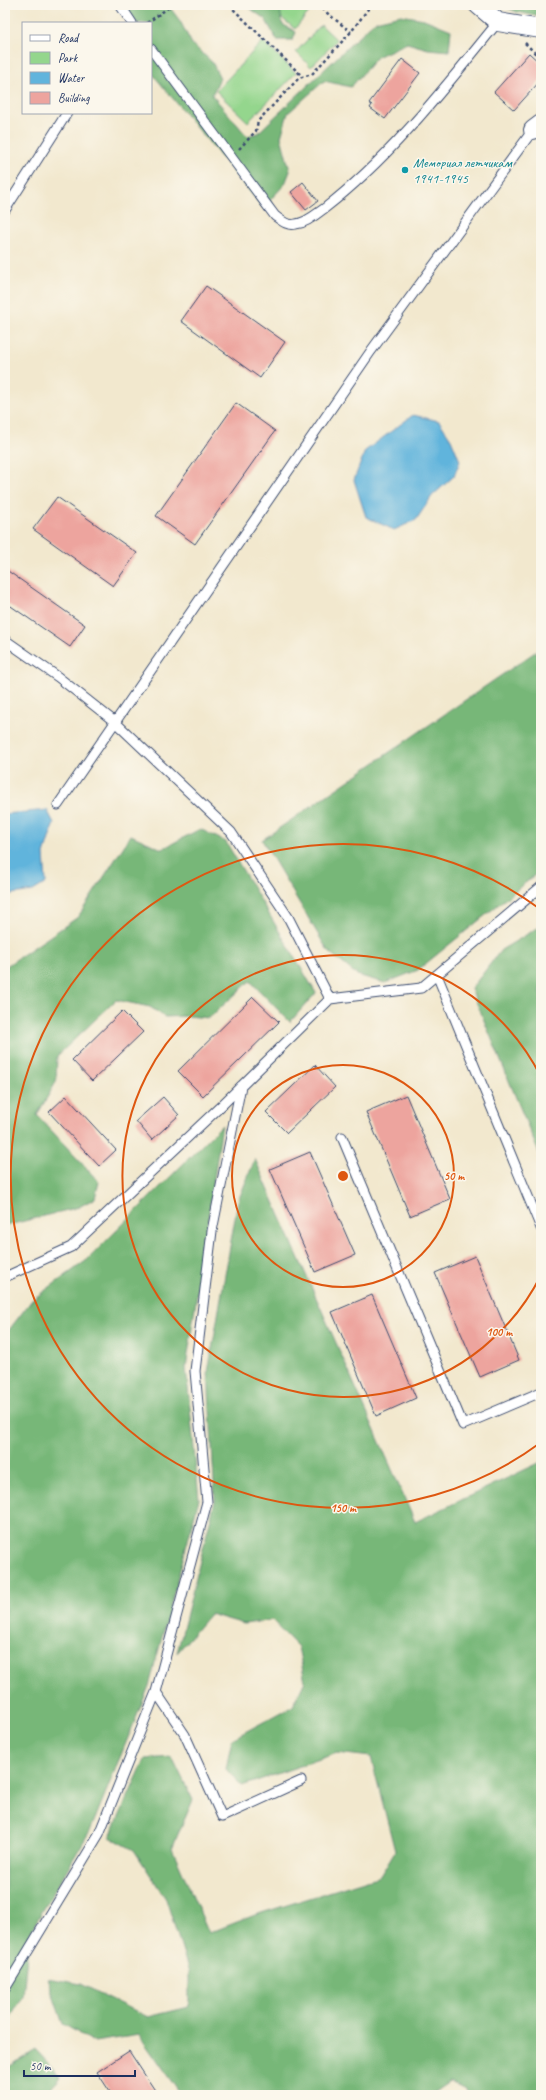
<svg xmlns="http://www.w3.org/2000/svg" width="546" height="2100" viewBox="0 0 546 2100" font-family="Caveat,sans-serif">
<rect width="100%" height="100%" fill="#fbf7ec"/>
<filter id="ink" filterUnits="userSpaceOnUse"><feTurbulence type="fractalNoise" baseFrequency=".025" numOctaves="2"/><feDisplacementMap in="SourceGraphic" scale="8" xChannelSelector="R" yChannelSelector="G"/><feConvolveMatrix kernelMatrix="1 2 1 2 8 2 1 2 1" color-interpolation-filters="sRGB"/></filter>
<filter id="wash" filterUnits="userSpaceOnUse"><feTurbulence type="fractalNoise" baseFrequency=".012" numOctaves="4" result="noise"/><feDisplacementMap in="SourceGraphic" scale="16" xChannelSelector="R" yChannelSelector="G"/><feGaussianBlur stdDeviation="0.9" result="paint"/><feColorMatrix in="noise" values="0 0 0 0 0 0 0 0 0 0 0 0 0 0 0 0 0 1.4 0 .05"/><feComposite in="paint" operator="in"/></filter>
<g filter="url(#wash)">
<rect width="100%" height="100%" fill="#f2e8ce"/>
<path fill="#94d68d" stroke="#588276" d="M 266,5 L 313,5 L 314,6 L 295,29 Z
M 321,25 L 337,40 L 311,67 L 296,52 Z
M 263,41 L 296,73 L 248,122 L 216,91 Z"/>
<path fill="#77b778" stroke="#49736b" d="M 117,5 L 168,5 L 180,21 L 192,44 L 212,62 L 220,78 L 212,95 L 247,136 L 258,133 L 375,21 L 401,15 L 424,19 L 451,30 L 449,51 L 428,49 L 407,43 L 377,57 L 351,87 L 324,81 L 288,113 L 281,137 L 290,171 L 285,184 L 270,200 L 274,209 L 265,210 L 151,72 L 151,23 L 131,23 Z
M 245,5 L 277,5 L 280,7 L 282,24 L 296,32 L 293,40 L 277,40 L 265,19 Z
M 500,5 L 541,5 L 541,17 L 517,12 Z
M 541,648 L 541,870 L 418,970 L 385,983 L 357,975 L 328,951 L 262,840 Z
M 200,829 L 226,842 L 316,993 L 290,1022 L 250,981 L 209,1018 L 188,1016 L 165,1017 L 150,1007 L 116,1000 L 57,1056 L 56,1082 L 37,1115 L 99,1182 L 95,1198 L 79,1207 L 5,1226 L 5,967 L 78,917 L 131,835 L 162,849 Z
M 541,926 L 541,1158 L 471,989 L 501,950 Z
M 222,1125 L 186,1368 L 199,1499 L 149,1686 L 91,1829 L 29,1934 L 23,1997 L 5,2026 L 5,1335 L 32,1300 L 87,1260 Z
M 255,1159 L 415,1522 L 541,1462 L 541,2095 L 469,2095 L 465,2088 L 449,2082 L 430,2095 L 181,2095 L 139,2035 L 94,2042 L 63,2024 L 47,1978 L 81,1984 L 148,2017 L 189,2007 L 189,1972 L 166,1899 L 134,1850 L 110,1837 L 145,1759 L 172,1757 L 193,1800 L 172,1848 L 209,1933 L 255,1915 L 380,1876 L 395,1851 L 371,1757 L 337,1753 L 242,1786 L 226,1769 L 232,1739 L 293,1706 L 305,1681 L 298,1647 L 272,1620 L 244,1624 L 210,1614 L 177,1653 L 215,1501 L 208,1372 L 238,1201 Z
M 36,2050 L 61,2077 L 45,2095 L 5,2095 L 5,2069 Z"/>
<path fill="#61b4dc" stroke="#3e729d" d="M 413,415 L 439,421 L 451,439 L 460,461 L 454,476 L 432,496 L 416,520 L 394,530 L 366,517 L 354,480 L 365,451 Z
M 47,810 L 54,823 L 44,854 L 46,883 L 33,891 L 5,895 L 5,814 Z"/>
<g id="blocks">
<path fill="#eda49e" d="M 529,53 L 541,64 L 541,80 L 514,110 L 494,92 Z
M 402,59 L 420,73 L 385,119 L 370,108 L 372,105 L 369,103 Z
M 303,182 L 318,201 L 306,210 L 291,192 Z
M 206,286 L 285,342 L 260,378 L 181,321 Z
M 236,403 L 275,431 L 195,544 L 156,516 Z
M 57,497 L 137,553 L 113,586 L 33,529 Z
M 5,569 L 85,625 L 70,647 L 5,602 Z
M 253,997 L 279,1022 L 203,1096 L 178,1071 Z
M 122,1011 L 143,1032 L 92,1081 L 72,1060 Z
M 315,1065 L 335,1087 L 287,1133 L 266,1112 Z
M 406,1095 L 450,1199 L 410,1216 L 366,1112 Z
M 66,1096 L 116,1150 L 99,1166 L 49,1112 Z
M 163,1097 L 179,1115 L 152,1140 L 136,1121 Z
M 310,1152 L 355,1255 L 315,1272 L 270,1169 Z
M 475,1256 L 519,1360 L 480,1377 L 435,1273 Z
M 372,1295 L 416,1398 L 376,1416 L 332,1312 Z
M 129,2051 L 158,2095 L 112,2095 L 97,2072 Z"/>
</g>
</g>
<g filter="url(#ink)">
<use href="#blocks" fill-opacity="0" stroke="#3b4b6f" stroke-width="1"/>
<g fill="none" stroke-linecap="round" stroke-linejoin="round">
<g stroke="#3b4b6f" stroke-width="11">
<path id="service" d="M 120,5 L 132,23
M 151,49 L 275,216 C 282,221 287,226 296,224 C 307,223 316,214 325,208 C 392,156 445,87 498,22
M 5,210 L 67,113
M 5,640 L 58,677 L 115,722 L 231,832 L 288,917 L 330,999 L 222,1105 L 71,1247 L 5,1277
M 58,805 L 371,351 L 533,130
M 437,975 L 541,1228
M 330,999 L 421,988 L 541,887
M 342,1137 L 463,1425 L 541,1392
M 156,1692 L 185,1735 L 222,1817 L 301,1781
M 5,1989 L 99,1834 L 156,1692 L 207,1502 L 195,1371 L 212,1231 L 241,1086"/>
</g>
<g stroke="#3b4b6f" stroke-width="20">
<path id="minor" d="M 478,5 L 498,22 L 541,29
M 533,130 L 541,124"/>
</g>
<path stroke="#3b4b6f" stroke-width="2.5" stroke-dasharray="3 3" stroke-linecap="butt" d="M 229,5 L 303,77
M 317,5 L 351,32
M 147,23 L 172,5
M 525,43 L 535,53 L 541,46
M 239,149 L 256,131 L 258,121 L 299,78 L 312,74 L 351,32 L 371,5"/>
<use href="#service" stroke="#fff" stroke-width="9"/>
<use href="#minor" stroke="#fff" stroke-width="18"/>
</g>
</g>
<g fill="none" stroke="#de5710" stroke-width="2">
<circle cx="343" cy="1176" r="111"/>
<path d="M541 1275A221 221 0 1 1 541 1077"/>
<path d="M540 1443A332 332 0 1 1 540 909"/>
</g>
<circle fill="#0f9aa8" stroke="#fbf7ec" stroke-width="1.5" cx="405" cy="170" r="4"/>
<g text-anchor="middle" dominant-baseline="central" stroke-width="3" stroke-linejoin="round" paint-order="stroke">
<g font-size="14" fill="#0d838f" stroke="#fbf7ec" text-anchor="start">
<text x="413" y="162">Мемориал летчикам<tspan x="413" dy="16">1941-1945</tspan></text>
</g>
</g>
<circle cx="343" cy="1176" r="6" fill="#de5710" stroke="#fbf7ec" stroke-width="2"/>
<g font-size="12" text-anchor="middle" font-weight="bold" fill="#de5710" stroke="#fbf7ec" stroke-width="3" stroke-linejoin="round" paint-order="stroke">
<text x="454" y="1180">50 m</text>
<text x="499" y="1336">100 m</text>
<text x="343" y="1512">150 m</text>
</g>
<rect width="546" height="2100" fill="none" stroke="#fbf7ec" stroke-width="20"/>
<rect x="22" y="22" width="130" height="92" fill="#fbf7ec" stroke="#a1a7b3"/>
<rect x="30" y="35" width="20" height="6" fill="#ffffff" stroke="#a1a7b3"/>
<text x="58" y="42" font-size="12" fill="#1b2f5e">Road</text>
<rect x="30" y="52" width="20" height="12" fill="#94d68d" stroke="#a1a7b3"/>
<text x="58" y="62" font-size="12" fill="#1b2f5e">Park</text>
<rect x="30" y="72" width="20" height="12" fill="#61b4dc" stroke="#a1a7b3"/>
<text x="58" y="82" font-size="12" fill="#1b2f5e">Water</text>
<rect x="30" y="92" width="20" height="12" fill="#eda49e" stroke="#a1a7b3"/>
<text x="58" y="102" font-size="12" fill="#1b2f5e">Building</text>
<path d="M24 2070v6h111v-6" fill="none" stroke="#1b2f5e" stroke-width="2"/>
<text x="30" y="2070" font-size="12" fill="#1b2f5e" stroke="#fbf7ec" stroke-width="3" paint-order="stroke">50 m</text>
</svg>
